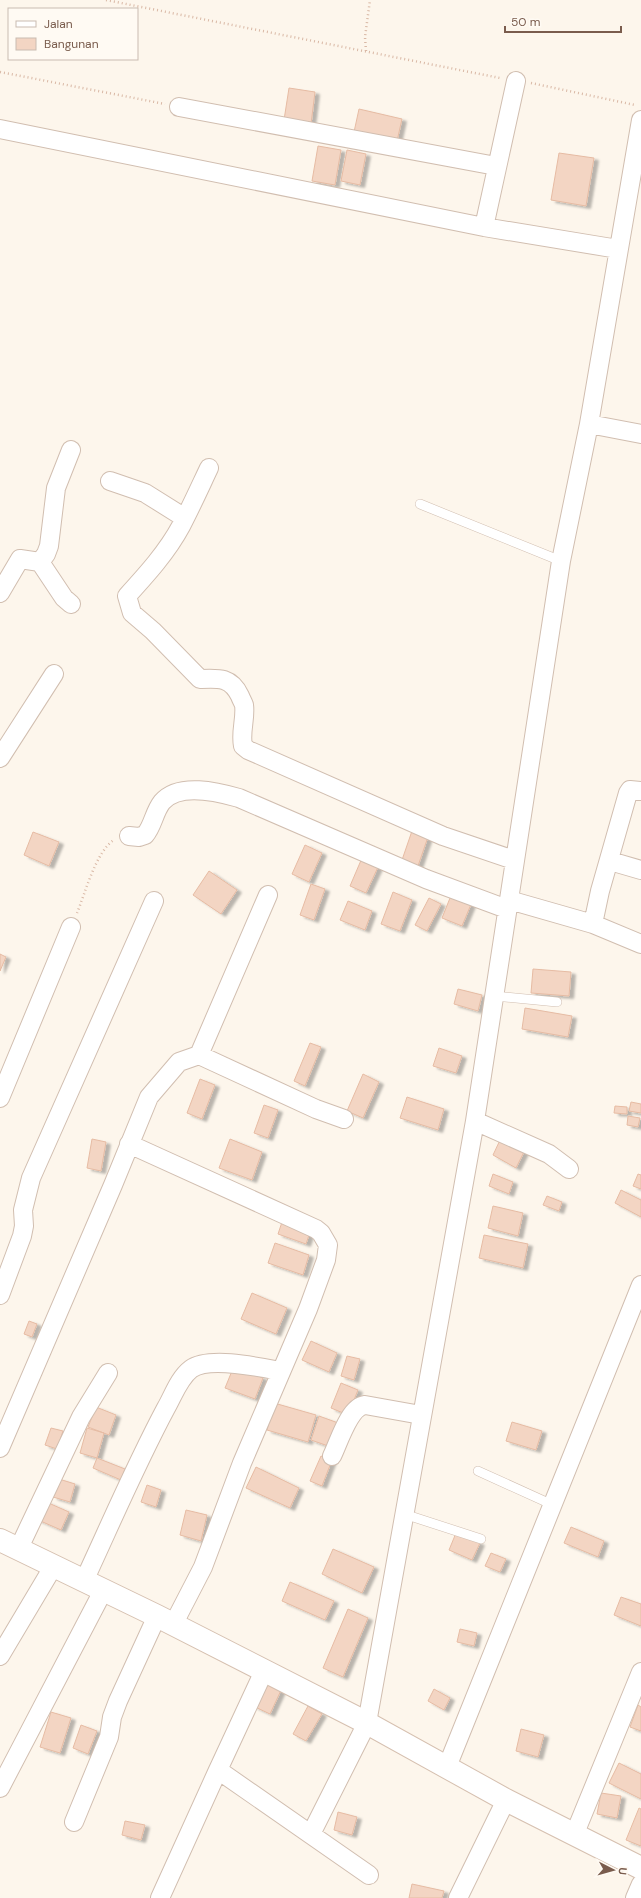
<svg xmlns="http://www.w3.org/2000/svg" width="641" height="1898" viewBox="0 0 641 1898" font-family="'DM Sans',sans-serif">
<defs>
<filter id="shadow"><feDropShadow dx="4.5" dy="2.5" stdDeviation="1" flood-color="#0004"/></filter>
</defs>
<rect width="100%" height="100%" fill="#fdf6ec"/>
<path fill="#f3d5c3" stroke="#e6bba3" filter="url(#shadow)" d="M 289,88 L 315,92 L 311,124 L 284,120 Z
M 359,109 L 402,119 L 397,141 L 354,132 Z
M 318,146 L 341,150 L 335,185 L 312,181 Z
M 347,150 L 366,154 L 360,185 L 341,181 Z
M 559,153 L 594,158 L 586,206 L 551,200 Z
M 413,828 L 429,834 L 418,866 L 402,860 Z
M 33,832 L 59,842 L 49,866 L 24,855 Z
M 305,845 L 322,853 L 309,882 L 292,874 Z
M 362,858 L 379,865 L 366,893 L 350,886 Z
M 209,871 L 237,890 L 221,914 L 193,895 Z
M 311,884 L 325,889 L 314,920 L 300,915 Z
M 393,892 L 412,900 L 400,931 L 381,924 Z
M 452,893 L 472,902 L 462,926 L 442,918 Z
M 429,898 L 441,904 L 427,931 L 415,925 Z
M 348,901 L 372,911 L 365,930 L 340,920 Z
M 0,954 L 6,957 L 0,971 Z
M 533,969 L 571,972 L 569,996 L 531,993 Z
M 458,989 L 482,995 L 478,1011 L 454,1004 Z
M 525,1008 L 572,1016 L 568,1037 L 522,1029 Z
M 310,1043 L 321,1047 L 305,1086 L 294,1081 Z
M 439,1048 L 462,1056 L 456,1073 L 433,1066 Z
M 363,1074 L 379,1082 L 363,1118 L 347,1111 Z
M 200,1079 L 215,1085 L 202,1119 L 187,1113 Z
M 407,1097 L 444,1109 L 438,1130 L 400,1118 Z
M 631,1102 L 641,1104 L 641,1113 L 629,1111 Z
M 264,1105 L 278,1110 L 268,1138 L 254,1133 Z
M 615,1106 L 627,1107 L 627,1114 L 614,1113 Z
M 628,1116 L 640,1118 L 638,1127 L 627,1125 Z
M 501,1138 L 525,1150 L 516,1168 L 493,1155 Z
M 92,1139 L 106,1142 L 101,1171 L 87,1168 Z
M 230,1139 L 262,1152 L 252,1180 L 219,1168 Z
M 493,1174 L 513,1182 L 509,1194 L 489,1186 Z
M 638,1174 L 641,1175 L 641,1189 L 633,1186 Z
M 621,1190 L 641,1200 L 641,1217 L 615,1203 Z
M 547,1196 L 562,1202 L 559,1211 L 543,1205 Z
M 493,1206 L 523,1213 L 518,1236 L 488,1228 Z
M 282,1222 L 310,1232 L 306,1244 L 278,1234 Z
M 484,1235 L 528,1244 L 523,1268 L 479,1258 Z
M 275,1243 L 309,1255 L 303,1275 L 268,1263 Z
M 252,1293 L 287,1308 L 276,1334 L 241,1319 Z
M 29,1321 L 37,1324 L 32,1337 L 24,1334 Z
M 311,1341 L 337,1353 L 329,1372 L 302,1360 Z
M 347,1356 L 360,1359 L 354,1380 L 341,1376 Z
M 234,1366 L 263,1378 L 255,1399 L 225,1388 Z
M 341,1383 L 358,1390 L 348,1415 L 331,1408 Z
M 274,1403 L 316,1415 L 308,1442 L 267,1430 Z
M 96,1407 L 116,1415 L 109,1435 L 88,1427 Z
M 319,1416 L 341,1424 L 334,1448 L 311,1440 Z
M 512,1422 L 542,1431 L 536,1450 L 506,1441 Z
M 51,1428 L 63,1431 L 57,1449 L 45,1445 Z
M 87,1428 L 104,1433 L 97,1458 L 80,1453 Z
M 321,1456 L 332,1460 L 322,1486 L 310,1481 Z
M 97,1458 L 125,1469 L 121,1480 L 93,1468 Z
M 256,1467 L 299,1488 L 290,1508 L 246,1488 Z
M 59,1479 L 75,1484 L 70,1502 L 53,1497 Z
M 147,1485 L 161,1490 L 156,1507 L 141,1502 Z
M 44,1501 L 69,1512 L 61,1530 L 36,1519 Z
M 186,1510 L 207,1515 L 201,1541 L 180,1535 Z
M 571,1527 L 604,1541 L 598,1557 L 564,1543 Z
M 456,1533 L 480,1543 L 472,1560 L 449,1550 Z
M 333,1549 L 374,1567 L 362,1593 L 322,1574 Z
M 491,1553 L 506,1559 L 500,1572 L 485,1566 Z
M 290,1582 L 334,1601 L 325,1620 L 282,1601 Z
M 621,1597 L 641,1604 L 641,1626 L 614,1615 Z
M 348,1609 L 368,1618 L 343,1677 L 323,1668 Z
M 460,1629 L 477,1633 L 474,1646 L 457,1642 Z
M 266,1678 L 283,1686 L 270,1714 L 253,1706 Z
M 434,1689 L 450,1698 L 444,1710 L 428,1701 Z
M 638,1705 L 641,1707 L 641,1731 L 630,1727 Z
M 308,1706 L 322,1714 L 306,1741 L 293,1734 Z
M 51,1712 L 71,1718 L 60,1753 L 40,1747 Z
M 81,1725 L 97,1731 L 88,1754 L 73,1748 Z
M 521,1729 L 544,1735 L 538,1757 L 516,1751 Z
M 619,1763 L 641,1774 L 641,1799 L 609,1783 Z
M 601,1793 L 621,1796 L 617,1818 L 597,1814 Z
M 639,1808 L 641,1809 L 641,1846 L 626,1840 Z
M 338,1812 L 357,1817 L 352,1835 L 334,1830 Z
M 125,1821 L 145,1825 L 141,1840 L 122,1835 Z
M 412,1884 L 444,1891 L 442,1898 L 409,1898 Z"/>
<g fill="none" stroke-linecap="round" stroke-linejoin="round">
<g stroke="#d1beb0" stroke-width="10">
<path id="service" d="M 420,504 L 561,561
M 494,996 L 557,1002
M 478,1471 L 553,1505
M 404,1514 L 481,1539"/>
</g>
<g stroke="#d1beb0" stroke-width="20">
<path id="minor" d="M 179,107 L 496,166
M 0,129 L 484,227 L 618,249
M 484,227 L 516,81
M 589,424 L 641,434
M 71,450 L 56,488 L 49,546 L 46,554 L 40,562 L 64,598 L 71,604
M 209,468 C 200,487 191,507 181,526 C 167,552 147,574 127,596 L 132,613 L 153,631 L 200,679 C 219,678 231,677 240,696 C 241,699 243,702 244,705 C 246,718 240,732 243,746 L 248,750 L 443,836 L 514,860
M 110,481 L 145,493 L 185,518
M 0,593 L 20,559 L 40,562
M 0,758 L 54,674
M 129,836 L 139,837 L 145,835 C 153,826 154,812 162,802 C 179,782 218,792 239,798 L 426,879 L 507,909
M 610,861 L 641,870
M 509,900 L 593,924 L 641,944
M 593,924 L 600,891 L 628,793 L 630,790 L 641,791
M 199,1055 L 268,895
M 0,1098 L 71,927
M 475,1121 L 549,1154 L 569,1169
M 129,1144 L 316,1229 L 321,1233 L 328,1245 L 326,1260 L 308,1309 L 242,1463 L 203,1567 L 173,1625
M 0,1295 L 22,1236 L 24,1226 L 23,1210 L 31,1178 L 154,901
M 0,1448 L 113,1185 L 149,1097 L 179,1062 L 199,1055 L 316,1109 L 344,1119
M 332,1456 C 339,1442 349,1407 365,1405 L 421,1415
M 19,1548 L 81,1417 L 108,1373
M 84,1581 C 111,1523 136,1464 166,1408 C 173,1396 179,1378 191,1369 C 209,1356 259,1367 280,1371
M 0,1656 L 53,1567
M 264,1671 L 218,1770 L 369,1875
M 447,1767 L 641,1285
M 0,1788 L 103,1591
M 74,1822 L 109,1737 L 112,1717 L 118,1701 L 157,1616
M 575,1833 L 641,1672
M 311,1834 L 367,1723 L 475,1121 L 561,561 L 589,424 L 641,120
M 160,1898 L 218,1770
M 458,1898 L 506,1800
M 635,1898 L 641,1884"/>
</g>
<g stroke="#d6c0b0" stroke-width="24">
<path id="secondary" d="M 0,1540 L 157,1616 L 367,1723 L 506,1800 L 641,1868"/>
</g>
<path stroke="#d9b8a5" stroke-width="2.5" stroke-dasharray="1 3" stroke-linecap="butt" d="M 106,0 L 500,78
M 366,51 L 365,37 L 370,0
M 0,72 L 165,104
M 531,83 L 635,105
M 77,913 C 85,894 96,851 114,840"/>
<use href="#service" stroke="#fff" stroke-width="9"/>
<use href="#minor" stroke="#fff" stroke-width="18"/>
<use href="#secondary" stroke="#fff" stroke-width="22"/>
</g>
<rect x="8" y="8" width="130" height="52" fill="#fffaf3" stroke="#cabbb1"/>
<rect x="16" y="21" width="20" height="6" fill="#ffffff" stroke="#cabbb1"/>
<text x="44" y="28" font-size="12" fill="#7a5c4d">Jalan</text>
<rect x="16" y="38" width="20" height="12" fill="#f3d5c3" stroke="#cabbb1"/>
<text x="44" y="48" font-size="12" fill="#7a5c4d">Bangunan</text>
<g transform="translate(613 1870) rotate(96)" stroke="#fffaf3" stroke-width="3" paint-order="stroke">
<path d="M0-3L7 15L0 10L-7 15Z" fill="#7a5c4d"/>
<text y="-6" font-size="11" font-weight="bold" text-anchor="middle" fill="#7a5c4d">U</text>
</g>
<path d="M505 26v6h116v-6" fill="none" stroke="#7a5c4d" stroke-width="2"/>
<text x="511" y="26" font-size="12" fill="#7a5c4d" stroke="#fffaf3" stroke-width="3" paint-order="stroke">50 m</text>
</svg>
